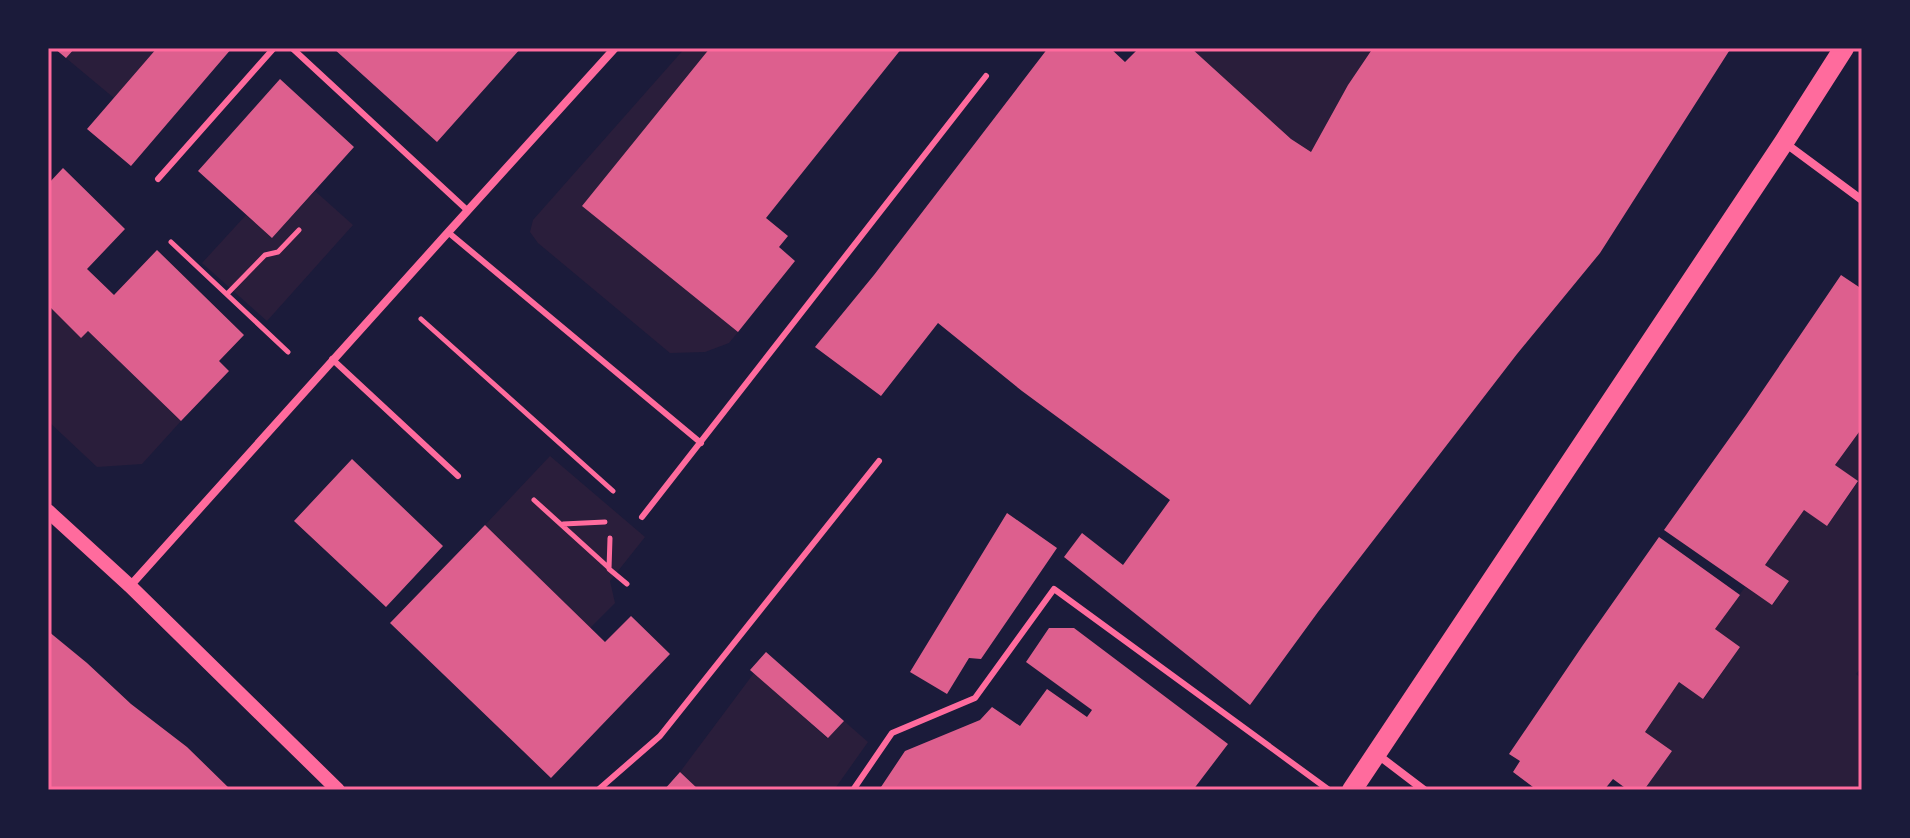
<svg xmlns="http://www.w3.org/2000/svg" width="1910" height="838" viewBox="0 0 1910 838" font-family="Lora,serif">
<rect width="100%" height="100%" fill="#1b1b3a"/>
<path fill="#2a1e3b" d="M 75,48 L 157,48 L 114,98 L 66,58 Z
M 685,48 L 710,48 L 583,206 L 738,332 L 729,343 L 705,352 L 670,353 L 538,243 L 530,232 L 533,220 Z
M 1191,48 L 1373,48 L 1348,85 L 1311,152 L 1291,139 Z
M 315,191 L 353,225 L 267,321 L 202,263 L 246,215 L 272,238 Z
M 48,305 L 81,337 L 88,331 L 181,421 L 142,464 L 97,467 L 48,421 Z
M 1862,428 L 1862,666 L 1856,674 L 1862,679 L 1862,790 L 1644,790 L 1672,751 L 1645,732 L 1679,682 L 1704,699 L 1740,647 L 1715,629 L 1745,587 L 1773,605 L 1789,581 L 1765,565 L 1804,510 L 1828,525 L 1858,482 L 1835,465 Z
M 550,456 L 645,537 L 610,581 L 615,603 L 590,628 L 485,525 Z
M 754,673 L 827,738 L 844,721 L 868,742 L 834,790 L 699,790 L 680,772 Z"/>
<path fill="#dd5f8e" d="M 54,48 L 75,48 L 66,58 Z
M 157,48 L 232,48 L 131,166 L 87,129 Z
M 333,48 L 521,48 L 437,142 Z
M 710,48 L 902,48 L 766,218 L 788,236 L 779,247 L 795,261 L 738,332 L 582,206 Z
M 1048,48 L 1110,48 L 1125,62 L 1139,48 L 1191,48 L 1291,139 L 1311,152 L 1348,85 L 1373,48 L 1731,48 L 1600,253 L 1517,354 L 1318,612 L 1250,705 L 1064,557 L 1082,533 L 1123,565 L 1170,500 L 1022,391 L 938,323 L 881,396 L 815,347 L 874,275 Z
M 280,79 L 354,147 L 272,238 L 198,171 Z
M 63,168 L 125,229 L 87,269 L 114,295 L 157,250 L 244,335 L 219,361 L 229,371 L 181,421 L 88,331 L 81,338 L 48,305 L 48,184 Z
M 1841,275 L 1862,289 L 1862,428 L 1835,465 L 1858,481 L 1827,526 L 1804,510 L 1765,565 L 1789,581 L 1772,605 L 1664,530 L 1746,415 Z
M 352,459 L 443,546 L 386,607 L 294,521 Z
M 1007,513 L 1057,548 L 981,659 L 969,658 L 947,694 L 910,672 Z
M 485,525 L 605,642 L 631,616 L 670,654 L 551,778 L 390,623 Z
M 1659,537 L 1740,595 L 1715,629 L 1740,647 L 1703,699 L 1679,682 L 1645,732 L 1672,751 L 1644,790 L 1628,790 L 1613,779 L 1604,790 L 1537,790 L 1513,772 L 1520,761 L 1509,754 L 1583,645 Z
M 1049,628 L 1074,628 L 1228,744 L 1193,790 L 879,790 L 905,751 L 980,720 L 992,707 L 1020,726 L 1047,689 L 1087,717 L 1092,710 L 1026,662 Z
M 48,631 L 87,663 L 131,704 L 187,747 L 231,790 L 48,790 Z
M 766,652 L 844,721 L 828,738 L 750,670 Z
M 680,772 L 699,790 L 664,790 Z"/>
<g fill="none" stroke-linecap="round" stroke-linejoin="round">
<path stroke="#ff6b9d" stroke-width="5" d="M 171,242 L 288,352
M 227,294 L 265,255 L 278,252 L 299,230
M 421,319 L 613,491
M 534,500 L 609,568
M 563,524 L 605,522
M 610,538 L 609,569 L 627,584"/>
<path stroke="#ff6b9d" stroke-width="6" d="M 292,48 L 467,210
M 158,179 L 274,48
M 449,233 L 701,443
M 332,359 L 458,476
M 642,517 L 986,76
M 598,790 L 660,736 L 879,461
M 853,790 L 892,733 L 975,698 L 1054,589 L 1329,790"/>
<path stroke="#ff6b9d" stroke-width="8" d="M 1785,143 L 1862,200
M 130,586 C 290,406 453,227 615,48
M 1378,755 L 1424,790"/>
<path stroke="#ff6b9d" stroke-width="14" d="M 48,511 L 130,586 L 338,790"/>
<path stroke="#ff6b9d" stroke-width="20" d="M 1352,790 L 1784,142 L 1844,48"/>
</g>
<rect width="1910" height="838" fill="none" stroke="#1b1b3a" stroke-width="100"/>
<rect x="50" y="50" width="1810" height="738" fill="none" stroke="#ff6b9d" stroke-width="3"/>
</svg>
